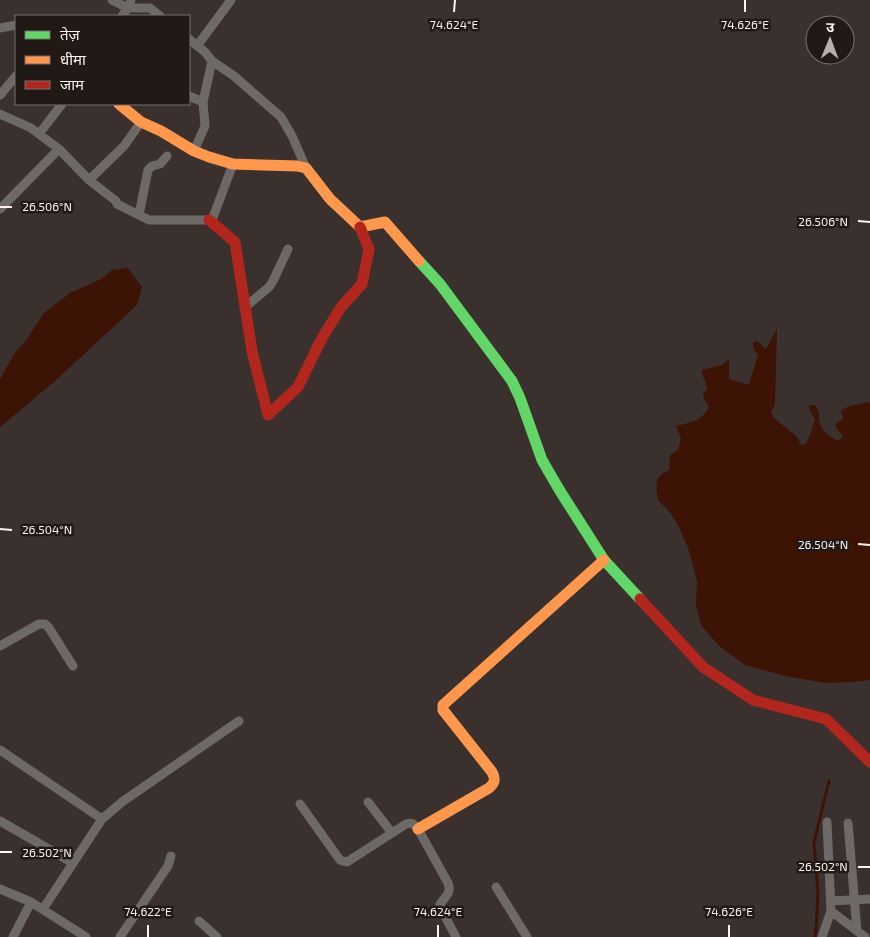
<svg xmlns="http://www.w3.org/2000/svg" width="870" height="937" viewBox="0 0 870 937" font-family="'Exo 2','Noto Sans Devanagari',sans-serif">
<rect width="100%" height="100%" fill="#3a312e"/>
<path fill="#3c1304" d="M 128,268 L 142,287 L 137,305 L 55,381 L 0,427 L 0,379 L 14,354 L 27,339 L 44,313 L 70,293 L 101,279 L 112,270 Z
M 777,329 L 775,405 L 771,412 L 774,418 L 797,437 L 801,445 L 806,444 L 812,429 L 815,419 L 810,411 L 809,405 L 815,405 C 819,411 819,414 819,420 C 821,431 829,436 838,441 L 843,436 L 837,429 L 835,424 L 843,419 L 841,411 L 849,406 L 870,402 L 870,680 L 852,682 L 826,683 L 785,676 L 745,665 L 719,646 L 701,625 L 696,606 L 697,581 L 689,551 L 679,527 L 669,511 L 658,500 C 656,485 653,478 669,470 L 670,455 L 678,450 L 681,439 L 676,426 C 691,422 702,422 709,406 L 704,399 L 703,393 L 707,390 C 707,381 702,379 702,370 L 722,365 L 729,359 L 729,379 L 749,385 L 758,355 L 753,348 L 753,343 L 757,341 L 766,349 Z"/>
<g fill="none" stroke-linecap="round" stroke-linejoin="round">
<path stroke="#3c1304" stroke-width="3" d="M 815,937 L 816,929 L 818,894 L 814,842 L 829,781"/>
<path stroke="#6d6967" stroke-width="9" d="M 112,0 L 128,8 L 150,8 L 160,16
M 122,16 L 128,8 L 131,0
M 0,28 L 16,25
M 189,39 L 205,52 L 212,61 L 234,76 L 281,117 L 292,136 L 306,168
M 197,46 L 231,0
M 0,95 L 16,76
M 189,96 L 203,102
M 0,114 L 31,128 L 59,149
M 39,134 L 62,104
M 194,151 L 205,126 L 203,102 L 212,61
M 89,180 L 124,146 L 141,122
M 0,209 L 59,149 L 89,180 L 116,201 L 117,204 L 149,220 L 212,220 L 233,164
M 139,215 L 148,170 L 152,166 L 160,164 L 167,156
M 244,308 L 269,287 L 273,281 L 288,249
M 0,646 L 39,624 L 45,624 L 49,628 L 73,666
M 0,750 L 102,819
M 368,802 L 392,833
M 300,804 L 340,860 L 343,861 L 347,862 L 406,824 C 412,822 414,824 418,829 L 448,883 C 452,893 445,897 440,904 L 440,907 L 456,937
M 0,821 L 73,863
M 848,823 L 857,931
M 496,887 L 527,937
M 0,889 L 31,902
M 830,901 L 870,899
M 43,909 L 102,819 L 122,802 L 239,721
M 831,911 L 865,937
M 199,921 L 217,937
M 13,937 L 31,902 L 86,937
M 120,937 L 168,866 L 171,856
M 822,937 L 831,911 L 827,822"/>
<path stroke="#63d668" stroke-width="11" d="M 419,261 L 440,284 L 512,381 L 520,398 L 542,460 L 560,491 L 604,560 L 640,599"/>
<path stroke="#ff974d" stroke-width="11" d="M 119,104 L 141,122 L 161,131 L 194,151 L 209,157 L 233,164 L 297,166 L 306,168 L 330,199 L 360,227 L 385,222 L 419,261
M 418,829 L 489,788 C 495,783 496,779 492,772 L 443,710 L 443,705 L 604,560"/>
<path stroke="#b3261e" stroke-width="11" d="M 209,220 L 235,242 L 252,351 L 268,415 L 298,387 L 321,340 L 341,307 L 362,284 L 369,249 L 360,227
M 640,599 L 703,667 L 753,700 L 826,719 L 870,762"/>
</g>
<path fill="none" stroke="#fef2ed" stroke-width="2" d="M 454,12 L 455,0M 745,12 L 745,0M 0,207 L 12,207M 858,221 L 870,222M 0,529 L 12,530M 858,544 L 870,545M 0,852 L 12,852M 858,867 L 870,867M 148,937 L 148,925M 438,937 L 438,925M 729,937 L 729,925"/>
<g font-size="12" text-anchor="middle" fill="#fef2ed" stroke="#211916" stroke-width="5" stroke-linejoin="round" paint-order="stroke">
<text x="454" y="29">74.624°E</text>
<text x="745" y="29">74.626°E</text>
<text x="47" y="211">26.506°N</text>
<text x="823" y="226">26.506°N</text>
<text x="47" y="534">26.504°N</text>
<text x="823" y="549">26.504°N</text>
<text x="47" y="857">26.502°N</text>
<text x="823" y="871">26.502°N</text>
<text x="148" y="916">74.622°E</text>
<text x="438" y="916">74.624°E</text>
<text x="729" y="916">74.626°E</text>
</g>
<rect x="15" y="15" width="175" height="90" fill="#211916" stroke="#79706c"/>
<rect x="25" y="31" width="25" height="8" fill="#63d668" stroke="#79706c"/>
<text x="60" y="40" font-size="15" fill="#fef2ed">तेज़</text>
<rect x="25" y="56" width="25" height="8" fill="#ff974d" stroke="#79706c"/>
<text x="60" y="65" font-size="15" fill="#fef2ed">धीमा</text>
<rect x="25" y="81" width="25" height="8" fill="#b3261e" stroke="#79706c"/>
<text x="60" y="90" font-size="15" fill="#fef2ed">जाम</text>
<g transform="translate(830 40) rotate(1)"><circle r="24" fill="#211916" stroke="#79706c"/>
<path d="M0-4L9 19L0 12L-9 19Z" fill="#b9aeaa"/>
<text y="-8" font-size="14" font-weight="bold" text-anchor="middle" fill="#fef2ed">उ</text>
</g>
</svg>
